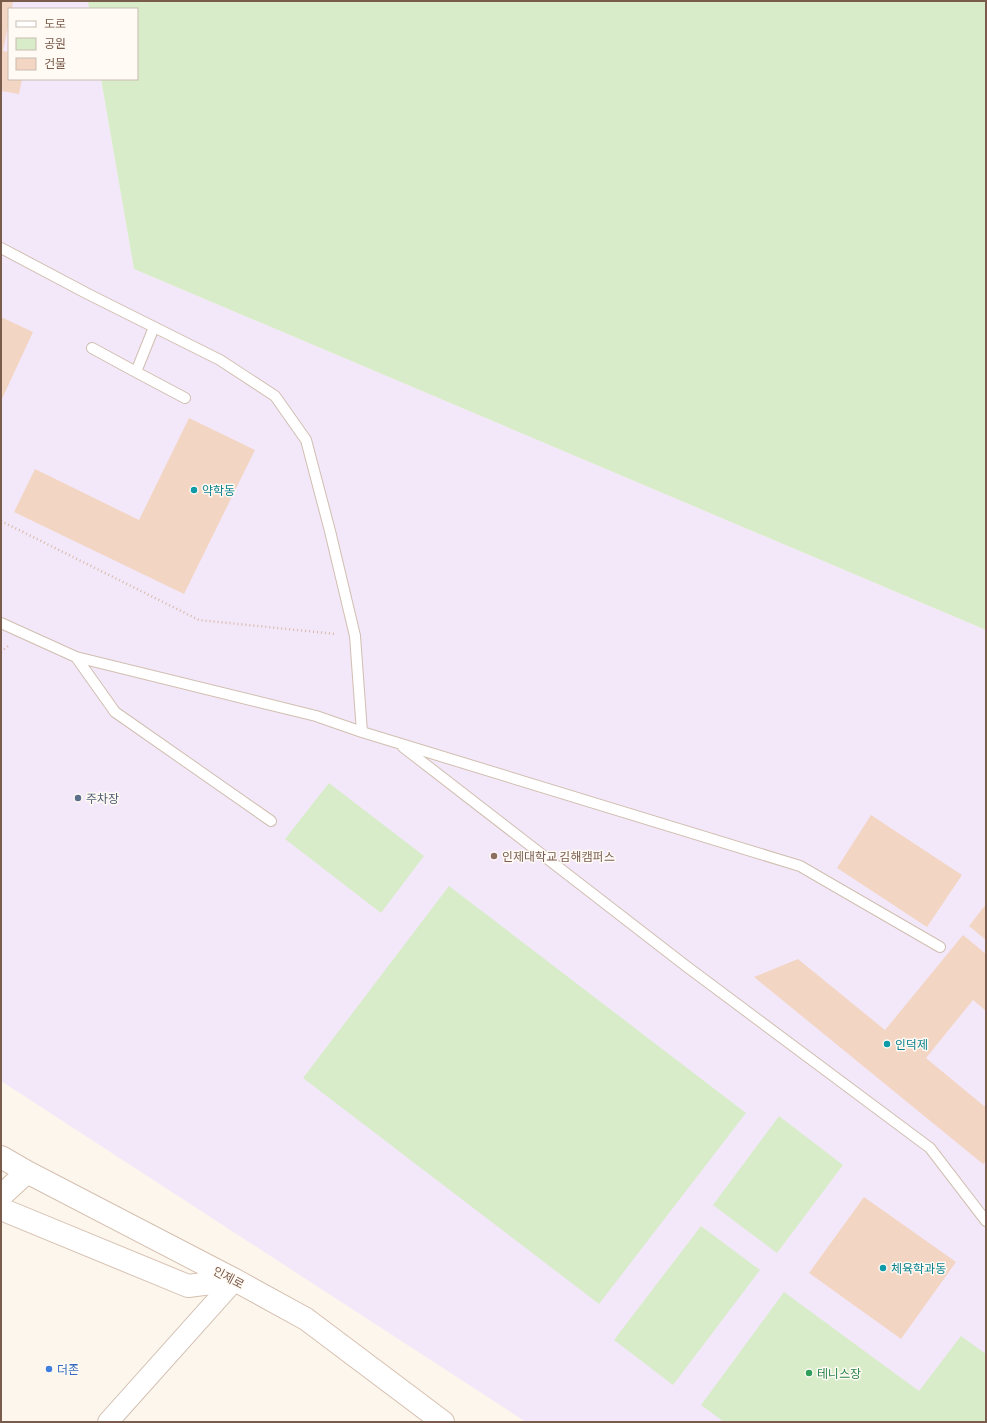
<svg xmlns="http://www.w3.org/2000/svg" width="987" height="1423" viewBox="0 0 987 1423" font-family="Commissioner,'Noto Sans KR',sans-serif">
<rect width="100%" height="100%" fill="#fdf6ec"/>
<path fill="#f3e8fa" d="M 1,1 L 88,1 L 89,9 L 9,9 L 9,79 L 101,79 L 134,269 L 986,630 L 986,1422 L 526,1422 L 1,1081 Z"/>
<path fill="#d8ecc9" d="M 88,1 L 986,1 L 986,630 L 134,269 L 101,79 L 137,79 L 137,9 L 89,9 Z
M 329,783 L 424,856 L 381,913 L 285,839 Z
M 449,886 L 746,1113 L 599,1304 L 303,1078 Z
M 779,1116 L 843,1165 L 777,1253 L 713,1205 Z
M 701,1226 L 760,1270 L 673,1385 L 614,1340 Z
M 784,1292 L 919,1391 L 961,1336 L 986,1354 L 986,1422 L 724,1422 L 701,1405 Z"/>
<path fill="#f3d5c3" d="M 1,1 L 13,1 L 12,9 L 9,9 L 9,22 L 3,51 L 9,52 L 9,79 L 22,79 L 19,94 L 1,91 Z
M 1,317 L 33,332 L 1,401 Z
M 189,418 L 255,450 L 184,594 L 14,512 L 35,469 L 139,520 Z
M 871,815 L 962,875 L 927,927 L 837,868 Z
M 986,904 L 986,940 L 969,926 Z
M 963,935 L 986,954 L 986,1011 L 973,1000 L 926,1058 L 984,1106 L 986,1104 L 986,1161 L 983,1164 L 754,977 L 798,959 L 885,1030 Z
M 864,1197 L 956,1262 L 901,1339 L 809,1273 Z"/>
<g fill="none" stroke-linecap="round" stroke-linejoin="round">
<g stroke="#d1beb0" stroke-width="12">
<path id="service" d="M 1,248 L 88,294 L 220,360 L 275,396 L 306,440 L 330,531 L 355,636 L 362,732
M 154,327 L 136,372 L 185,398
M 92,348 L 136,372
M 1,623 L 76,657 L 316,716 L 362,732 L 800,866 L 940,947
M 76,657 L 115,712 L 271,821
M 403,747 L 686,966 L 930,1148 L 986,1221"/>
</g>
<g stroke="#d1beb0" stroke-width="22">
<path id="minor" d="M 108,1422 L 235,1280"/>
</g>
<g stroke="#d6c0b0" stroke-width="24">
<path id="secondary" d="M 1,1157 L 27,1172 L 235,1280 L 306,1319 L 443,1422
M 1,1196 L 27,1172
M 1,1209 L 188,1286 L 235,1280"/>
</g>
<path stroke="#d9b8a5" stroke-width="2.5" stroke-dasharray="1 3" stroke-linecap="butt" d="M 1,521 L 199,620 L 336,634
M 1,652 L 8,646"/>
<use href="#service" stroke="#fff" stroke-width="10"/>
<use href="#minor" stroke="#fff" stroke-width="20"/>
<use href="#secondary" stroke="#fff" stroke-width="22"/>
</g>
<g fill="#0f9aa8" stroke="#fffaf3" stroke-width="1.5">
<circle cx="194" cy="490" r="4"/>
<circle cx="887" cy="1044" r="4"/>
<circle cx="883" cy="1268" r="4"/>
</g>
<circle fill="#5c6f8a" stroke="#fffaf3" stroke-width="1.5" cx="78" cy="798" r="4"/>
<circle fill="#8d6e63" stroke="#fffaf3" stroke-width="1.5" cx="494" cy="856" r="4"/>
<circle fill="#3f7fe0" stroke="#fffaf3" stroke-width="1.5" cx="49" cy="1369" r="4"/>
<circle fill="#2e9e5b" stroke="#fffaf3" stroke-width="1.5" cx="809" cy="1373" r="4"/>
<g text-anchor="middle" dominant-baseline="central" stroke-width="3" stroke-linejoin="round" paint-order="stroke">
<g font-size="12" fill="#0d838f" stroke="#fffaf3" text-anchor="start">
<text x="202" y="490">약학동</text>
<text x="895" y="1044">인덕제</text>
<text x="891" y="1268">체육학과동</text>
</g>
<g font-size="12" fill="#4e5e75" stroke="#fffaf3" text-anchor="start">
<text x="86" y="798">주차장</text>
</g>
<g font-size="12" fill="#785e54" stroke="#fffaf3" text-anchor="start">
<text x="502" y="856">인제대학교 김해캠퍼스</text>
</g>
<g font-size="12" fill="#7a5c4d" stroke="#fffaf3">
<text transform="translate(229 1277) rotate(28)">인제로</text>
</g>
<g font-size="12" fill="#366cbe" stroke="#fffaf3" text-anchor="start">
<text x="57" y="1369">더존</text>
</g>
<g font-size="12" fill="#27864d" stroke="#fffaf3" text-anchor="start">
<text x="817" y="1373">테니스장</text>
</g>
</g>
<rect width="987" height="1423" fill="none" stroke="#7a5c4d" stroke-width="4"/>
<rect x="8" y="8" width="130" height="72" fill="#fffaf3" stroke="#cabbb1"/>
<rect x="16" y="21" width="20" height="6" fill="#ffffff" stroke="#cabbb1"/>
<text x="44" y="28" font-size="12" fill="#7a5c4d">도로</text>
<rect x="16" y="38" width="20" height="12" fill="#d8ecc9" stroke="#cabbb1"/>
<text x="44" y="48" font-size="12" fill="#7a5c4d">공원</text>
<rect x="16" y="58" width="20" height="12" fill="#f3d5c3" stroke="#cabbb1"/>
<text x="44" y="68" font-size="12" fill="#7a5c4d">건물</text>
</svg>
